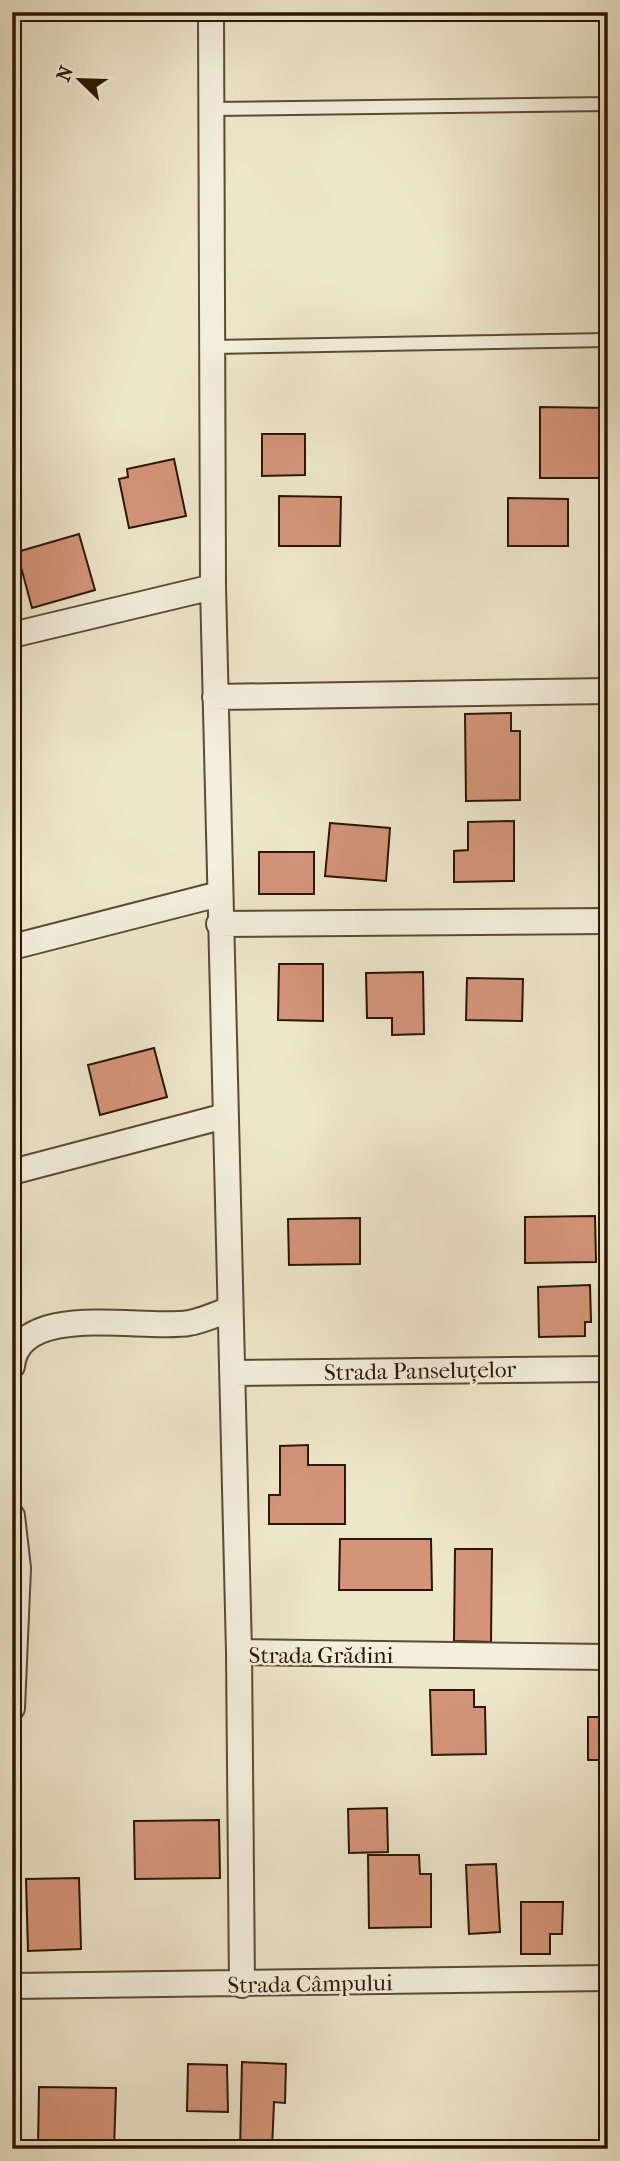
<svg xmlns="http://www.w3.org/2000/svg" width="620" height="2161" viewBox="0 0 620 2161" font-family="'IM FELL French Canon',serif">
<rect width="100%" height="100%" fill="#eee6cb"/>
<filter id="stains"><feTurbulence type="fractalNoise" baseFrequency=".00286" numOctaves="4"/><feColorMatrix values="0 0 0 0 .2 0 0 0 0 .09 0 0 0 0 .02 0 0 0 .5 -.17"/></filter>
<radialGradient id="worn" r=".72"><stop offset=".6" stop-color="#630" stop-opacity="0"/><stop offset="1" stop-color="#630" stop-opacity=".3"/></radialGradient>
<path fill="#d49479" stroke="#2b1602" stroke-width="2" d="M 540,407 L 608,408 L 608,478 L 540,478 Z
M 262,434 L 305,434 L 305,475 L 262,476 Z
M 174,459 L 186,516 L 129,528 L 119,479 L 128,477 L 127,469 Z
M 279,496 L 341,497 L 340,546 L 279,546 Z
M 508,498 L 568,499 L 568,546 L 508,546 Z
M 79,534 L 95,590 L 32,608 L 17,552 Z
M 511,713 L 511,731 L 520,731 L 520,800 L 466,801 L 465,714 Z
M 514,821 L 514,881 L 454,882 L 454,851 L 468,850 L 468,822 Z
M 330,823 L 390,828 L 386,881 L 325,876 Z
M 259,852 L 314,852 L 314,894 L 259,894 Z
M 279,964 L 323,964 L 323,1021 L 278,1020 Z
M 423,972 L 424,1034 L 392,1035 L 392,1018 L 367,1018 L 366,973 Z
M 467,978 L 523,979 L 522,1021 L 466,1020 Z
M 154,1048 L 167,1097 L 100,1115 L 88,1065 Z
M 595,1216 L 596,1262 L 525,1263 L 525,1217 Z
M 360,1218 L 360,1264 L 289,1265 L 288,1219 Z
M 590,1285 L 591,1322 L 585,1322 L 585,1336 L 539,1337 L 538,1287 Z
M 308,1445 L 308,1465 L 345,1465 L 345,1524 L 269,1524 L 269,1495 L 280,1495 L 280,1446 Z
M 340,1539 L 431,1539 L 432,1590 L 339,1590 Z
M 455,1549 L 492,1549 L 491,1642 L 454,1641 Z
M 430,1690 L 474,1690 L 474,1707 L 485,1707 L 486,1754 L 432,1755 Z
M 588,1717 L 608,1717 L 608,1760 L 588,1760 Z
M 387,1808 L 388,1852 L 349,1853 L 348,1809 Z
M 219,1820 L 220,1878 L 135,1879 L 134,1821 Z
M 368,1855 L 419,1855 L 420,1874 L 431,1874 L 431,1927 L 369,1928 Z
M 496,1864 L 500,1932 L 469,1934 L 466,1865 Z
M 79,1878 L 81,1949 L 28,1951 L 26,1879 Z
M 521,1902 L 563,1902 L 562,1934 L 550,1934 L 550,1954 L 521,1954 Z
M 242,2062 L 286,2064 L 285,2103 L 274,2102 L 272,2149 L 240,2149 Z
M 188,2064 L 227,2065 L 228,2112 L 187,2111 Z
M 39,2087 L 116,2088 L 114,2149 L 38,2149 Z"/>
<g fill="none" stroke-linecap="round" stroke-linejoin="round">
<g stroke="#5c4a34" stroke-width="16">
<path id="lane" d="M 212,109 L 608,104
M 212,347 L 608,340"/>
</g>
<g stroke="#5c4a34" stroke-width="28">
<path id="street" d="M 211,12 L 213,587 L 239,1652
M 12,635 L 213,587
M 215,697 L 608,691
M 219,924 L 608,921
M 12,947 L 219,894
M 12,1172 L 225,1116
M 12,1366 C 19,1300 144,1331 189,1323 C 202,1321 217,1314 230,1309
M 233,1373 L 608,1369
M 12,1516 L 18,1568 L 12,1708
M 242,1985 L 239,1652 L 608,1657
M 12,1986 L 608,1978"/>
</g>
<use href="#lane" stroke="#f4efdd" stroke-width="12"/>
<use href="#street" stroke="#f4efdd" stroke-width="24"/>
</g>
<g text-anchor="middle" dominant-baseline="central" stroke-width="5" stroke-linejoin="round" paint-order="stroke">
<g font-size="23" fill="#2b1602" stroke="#f4efdd">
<text transform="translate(420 1371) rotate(-1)">Strada Panseluțelor</text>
<text x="321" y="1655">Strada Grădini</text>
<text transform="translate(310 1984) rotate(-1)">Strada Câmpului</text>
</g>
</g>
<rect width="620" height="2161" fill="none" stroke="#eee6cb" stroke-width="42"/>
<rect x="14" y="14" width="592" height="2133" fill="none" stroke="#2b1602" stroke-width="3.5"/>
<rect x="21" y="21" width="578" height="2119" fill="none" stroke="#2b1602" stroke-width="2"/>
<g transform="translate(80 80) rotate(293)" stroke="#f4efdd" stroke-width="5" paint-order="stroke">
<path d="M0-5L12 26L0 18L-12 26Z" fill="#2b1602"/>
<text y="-10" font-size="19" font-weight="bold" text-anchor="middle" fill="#2b1602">N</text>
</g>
<rect width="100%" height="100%" filter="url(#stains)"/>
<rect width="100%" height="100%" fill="url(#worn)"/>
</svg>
